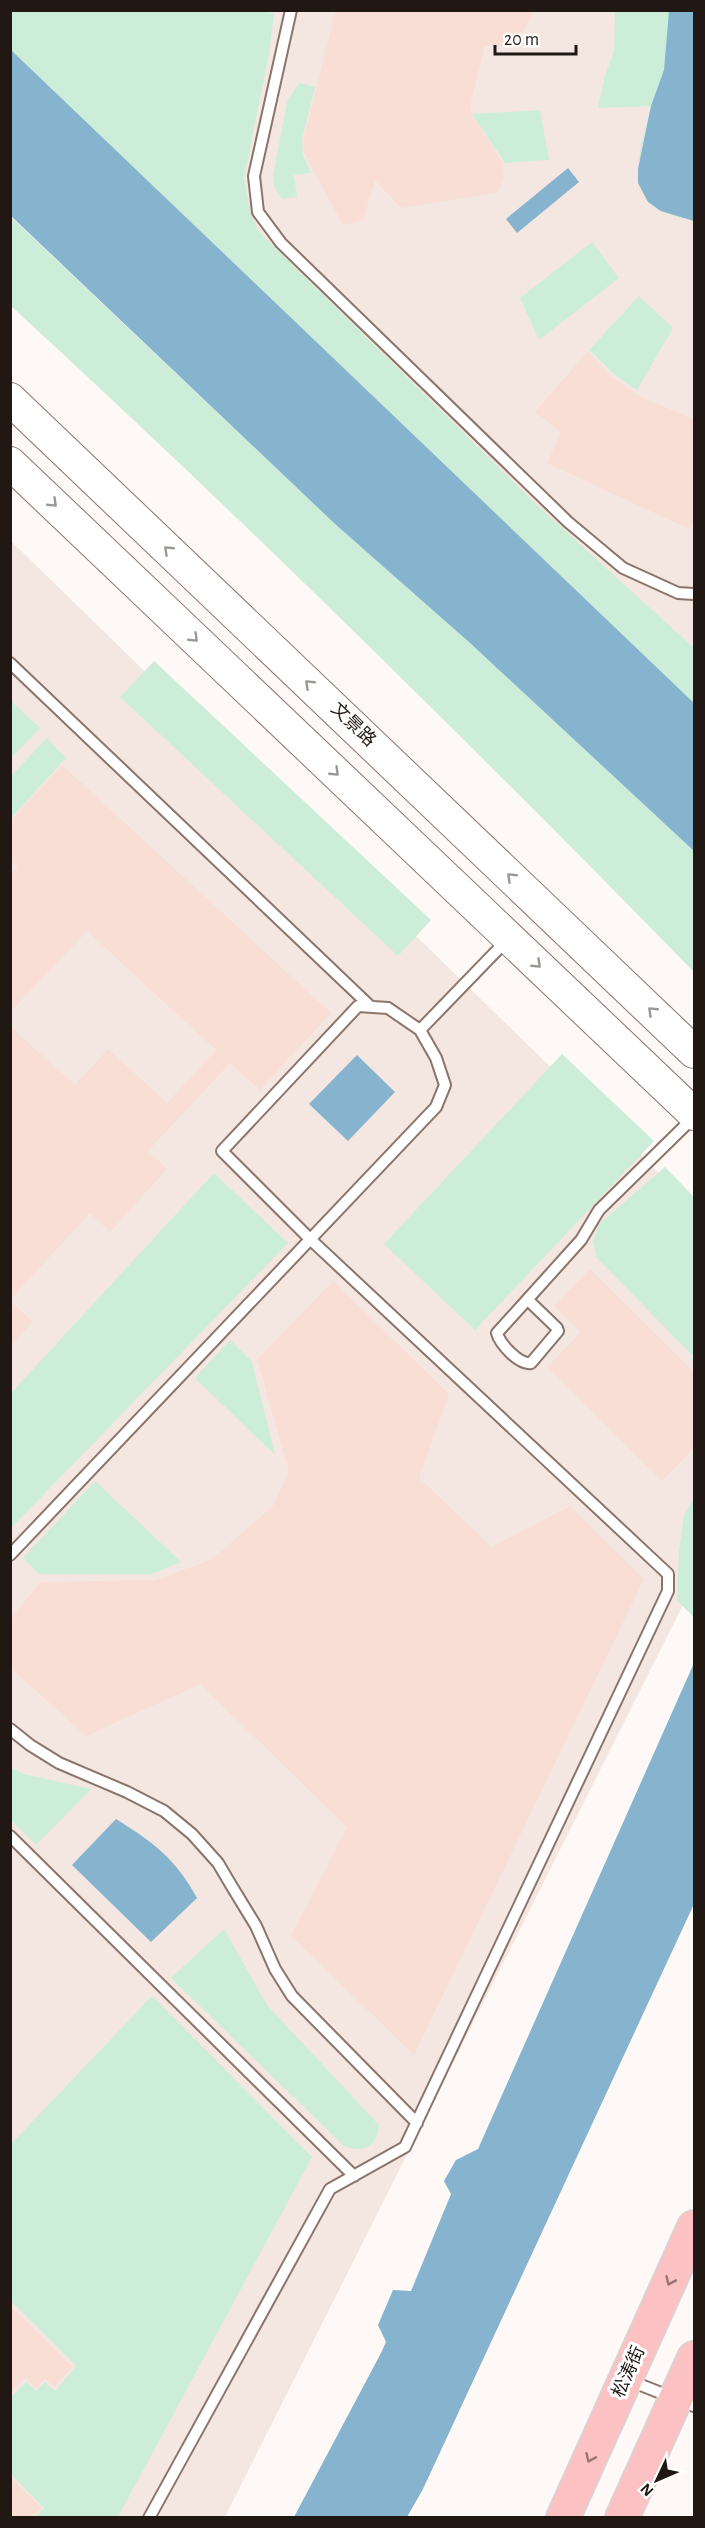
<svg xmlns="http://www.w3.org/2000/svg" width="705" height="2528" viewBox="0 0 705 2528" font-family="'Alegreya Sans','Noto Sans SC',sans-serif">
<rect width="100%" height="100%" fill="#fef8f6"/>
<path fill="#f4e7e1" d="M 10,11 L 694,11 L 694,703 L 11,50 Z
M 10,540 L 694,1207 L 694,1583 L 225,2517 L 11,2517 Z"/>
<path fill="#cceed8" d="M 262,10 L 274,14 L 269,54 L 244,178 L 250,211 L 258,231 L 539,507 L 694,648 L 694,703 L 11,50 L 11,11 Z
M 615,11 L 694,11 L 694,221 C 683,218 669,216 659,210 C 623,187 644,139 651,106 L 598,108 L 605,75 L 614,52 Z
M 299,83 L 315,87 L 302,139 L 303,155 L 311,173 L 294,175 L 297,197 L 282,199 L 274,186 L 273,176 L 287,102 Z
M 540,110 L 549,160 L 505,163 L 472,114 Z
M 10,216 L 335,524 L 470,643 L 694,851 L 694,972 C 472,745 245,521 11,306 Z
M 592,242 L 619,278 L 539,340 L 520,298 Z
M 639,296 L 673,328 L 637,390 L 614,374 L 589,350 Z
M 154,661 L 431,920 L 398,956 L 120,697 Z
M 10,700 L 40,728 L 11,758 L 10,758 Z
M 47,738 L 66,758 L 11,818 L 11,776 Z
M 562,1054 L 654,1141 L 475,1330 L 384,1244 Z
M 665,1167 L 694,1197 L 694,1357 L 596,1257 L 593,1241 L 599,1224 Z
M 214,1173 L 288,1243 L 11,1528 L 11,1393 Z
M 230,1340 L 252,1362 L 275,1455 L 195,1378 Z
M 95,1481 L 181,1562 L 152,1574 L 39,1574 L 23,1558 Z
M 694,1499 L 694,1617 L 677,1601 L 679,1551 L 684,1515 Z
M 10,1767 L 24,1774 L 91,1789 L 36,1845 L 11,1820 Z
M 224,1929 L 267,2005 L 379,2125 C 378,2146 363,2154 344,2146 L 171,1978 Z
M 152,1996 L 312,2157 L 118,2517 L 35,2517 L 44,2508 L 11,2474 L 11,2397 L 26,2382 L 36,2391 L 45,2382 L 55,2391 L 76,2366 L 11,2301 L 11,2144 Z"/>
<path fill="#86b3ce" d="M 669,11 L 694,11 L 694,221 L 661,211 L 648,202 L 638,183 L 638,169 L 651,106 L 664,70 Z
M 11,50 L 694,703 L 694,851 L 470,643 L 335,524 L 11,216 Z
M 568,168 L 579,182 L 517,233 L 506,219 Z
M 357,1055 L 395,1092 L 348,1141 L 309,1104 Z
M 694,1663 L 694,1904 L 423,2489 L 407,2517 L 294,2517 L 381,2353 L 386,2342 L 378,2325 L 393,2290 L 411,2291 L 451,2194 L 444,2181 L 456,2160 L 478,2149 Z
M 116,1819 C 153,1842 176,1859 197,1898 L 151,1942 L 72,1865 Z"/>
<path fill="#f8ded4" d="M 336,10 L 531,10 L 532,16 L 520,37 L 509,46 L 485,46 L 471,102 L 471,113 L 501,160 L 504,174 L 500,188 L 496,193 L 401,208 L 375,180 L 363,220 L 343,225 L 304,153 L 303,141 Z
M 588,351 L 612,377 L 641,397 L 694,419 L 694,518 L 689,529 L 547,463 L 561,432 L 535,412 Z
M 62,765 L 331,1013 L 260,1090 L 230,1063 L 148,1151 L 167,1169 L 110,1232 L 90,1213 L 10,1300 L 10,1026 L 75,1085 L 108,1049 L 167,1103 L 216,1050 L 87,931 L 10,1012 L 10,875 L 18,867 L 10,860 L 10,821 Z
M 590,1269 L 694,1372 L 694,1448 L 662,1481 L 547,1367 L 581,1332 L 554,1306 Z
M 333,1281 L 449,1394 L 419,1478 L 492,1547 L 570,1506 L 644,1579 L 414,2055 L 291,1936 L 347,1827 L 200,1684 L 86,1736 L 10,1667 L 10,1619 L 41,1582 L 155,1580 L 211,1560 L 273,1506 L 289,1471 L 257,1360 Z
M 10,1301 L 33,1322 L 10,1346 Z
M 10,2306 L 73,2367 L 54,2387 L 45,2379 L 36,2388 L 25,2378 L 10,2393 Z
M 10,2477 L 42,2508 L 32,2518 L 10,2518 Z"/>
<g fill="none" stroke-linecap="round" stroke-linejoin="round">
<g stroke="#8b756b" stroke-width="14">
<path id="service" d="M 291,10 L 254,176 L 258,212 L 281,243 L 568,522 L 623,568 L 678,593 L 694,594
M 10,663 L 370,1006
M 526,1301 L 581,1240 L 599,1210 L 693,1118
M 526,1301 L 530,1302 L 557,1328 L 558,1331 L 531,1363 C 519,1365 500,1344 497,1333 Z
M 10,1555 L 436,1107 L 445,1085 L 436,1058 L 420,1030 L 507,940
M 10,1729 L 30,1745 L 59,1763 L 127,1792 L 164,1811 L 192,1834 L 218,1863 L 231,1885 L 256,1926 L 275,1969 L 292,1996 L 417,2123
M 10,1836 L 354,2176
M 628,2380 L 694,2406
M 149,2518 L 330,2189 L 405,2147 L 668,1591 L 668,1574 L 310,1239 L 222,1151 L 358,1006 L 388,1008 L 420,1030"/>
</g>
<g stroke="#8b756b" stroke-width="34">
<path id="secondary" d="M 10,399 L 694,1052
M 10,463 L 694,1114"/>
</g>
<g stroke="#d7d5d5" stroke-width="36">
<path id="primary" d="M 563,2518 L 694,2227
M 622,2518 L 694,2358"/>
</g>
<use href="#service" stroke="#fff" stroke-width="10"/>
<use href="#secondary" stroke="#fff" stroke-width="32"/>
<use href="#primary" stroke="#fcc1c2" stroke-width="33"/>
</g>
<defs><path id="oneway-chevron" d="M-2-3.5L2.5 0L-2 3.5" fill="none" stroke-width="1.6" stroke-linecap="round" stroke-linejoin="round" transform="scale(1.5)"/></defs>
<g stroke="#9b9795">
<use href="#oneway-chevron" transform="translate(53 503) rotate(44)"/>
<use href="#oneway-chevron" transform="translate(168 550) rotate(-136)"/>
<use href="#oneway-chevron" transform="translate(194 638) rotate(44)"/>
<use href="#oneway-chevron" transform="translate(309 684) rotate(-136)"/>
<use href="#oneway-chevron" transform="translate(335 772) rotate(44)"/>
<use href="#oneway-chevron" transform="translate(511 877) rotate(-136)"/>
<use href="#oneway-chevron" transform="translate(537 964) rotate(44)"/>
<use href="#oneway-chevron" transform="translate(652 1011) rotate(-136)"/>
</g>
<g stroke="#997574">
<use href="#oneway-chevron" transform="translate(670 2281) rotate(114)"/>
<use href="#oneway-chevron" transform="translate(590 2458) rotate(114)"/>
</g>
<g text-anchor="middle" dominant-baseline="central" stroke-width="6" stroke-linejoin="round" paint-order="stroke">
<g font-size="18" fill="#211814" stroke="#fff">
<text transform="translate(353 725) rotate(44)">文景路</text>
<text transform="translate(629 2372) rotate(-66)">松涛街</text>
</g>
</g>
<rect width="705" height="2528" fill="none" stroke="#211814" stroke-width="24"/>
<g transform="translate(657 2480) rotate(226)" stroke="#ffffff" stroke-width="4.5" paint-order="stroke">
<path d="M0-4.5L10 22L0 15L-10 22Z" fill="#211814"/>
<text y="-9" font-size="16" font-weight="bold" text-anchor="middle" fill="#211814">N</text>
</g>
<path d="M495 45v9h81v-9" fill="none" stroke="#211814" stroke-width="3"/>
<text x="504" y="45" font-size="18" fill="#211814" stroke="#ffffff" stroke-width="4.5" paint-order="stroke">20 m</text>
</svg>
